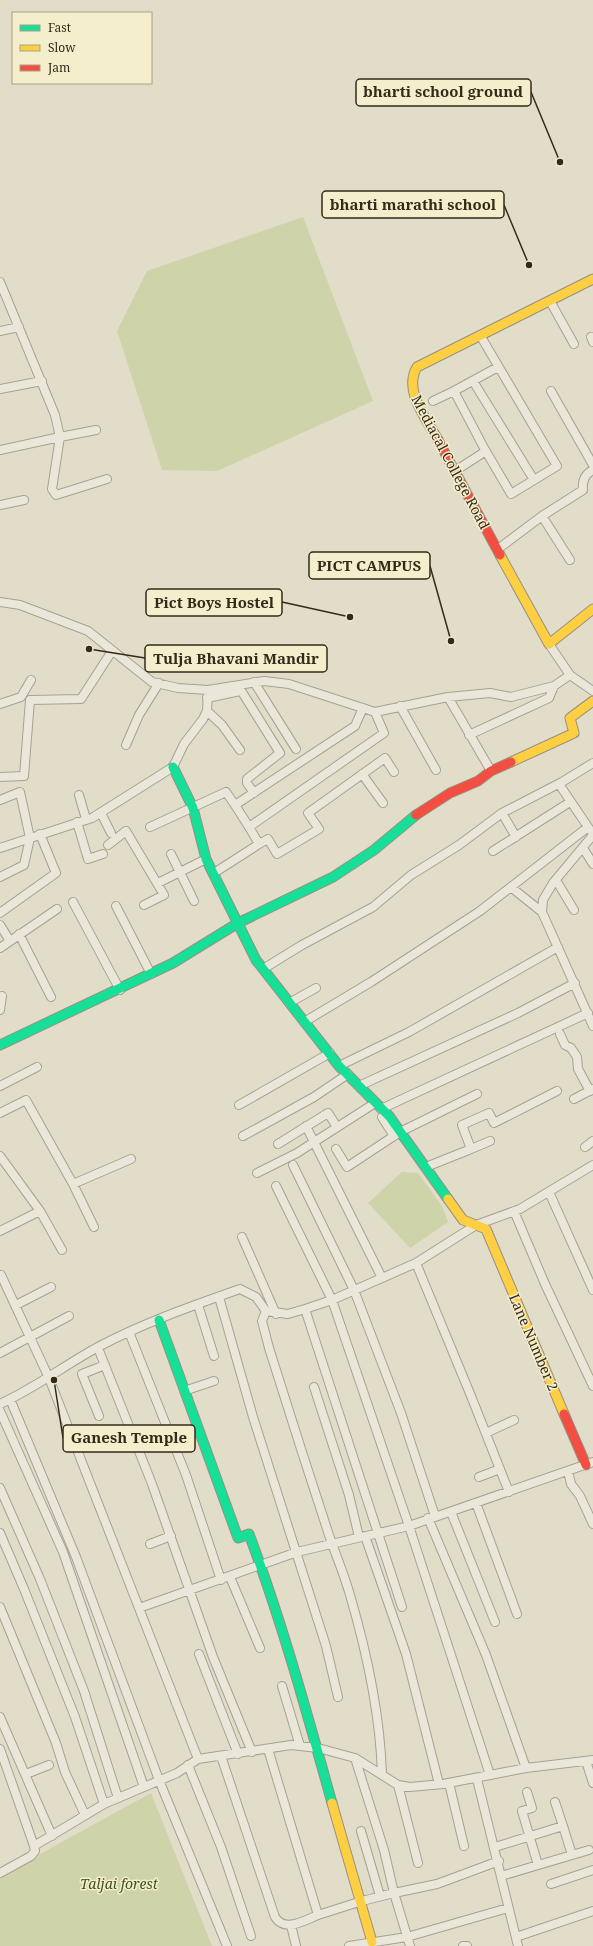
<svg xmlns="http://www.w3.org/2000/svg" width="593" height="1946" viewBox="0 0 593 1946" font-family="'Noto Serif',serif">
<rect width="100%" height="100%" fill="#e2ddc8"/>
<path fill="#ced3aa" d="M 303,217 L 373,401 L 217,471 L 162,470 L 117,331 L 147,271 Z
M 402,1172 L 418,1173 L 442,1206 L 448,1222 L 410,1248 L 368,1203 Z
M 151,1793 L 212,1946 L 0,1946 L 0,1876 Z"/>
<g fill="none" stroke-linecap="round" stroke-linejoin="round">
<g stroke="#a7a192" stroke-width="10">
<path id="street" d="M 0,282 L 55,415 L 60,437 L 0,450
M 550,301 L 574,344
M 0,331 L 19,327
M 480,335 L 557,466 L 511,494 L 484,448 L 454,391 L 498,367
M 591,337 L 593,342
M 473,381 L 534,480
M 0,389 L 42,381
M 551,391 L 593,465
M 433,401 L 454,391
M 96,430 L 60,437 L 52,489 L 56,495 L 107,479
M 455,471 L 486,451
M 0,505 L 24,500
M 542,516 L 570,560
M 498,549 L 542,516 L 583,490 C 582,481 585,474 593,470
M 0,602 L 20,605 L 88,631 L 152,682 L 178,688 L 208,690 L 264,681 L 289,684 L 375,712 L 448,697 L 490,693 L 511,697 L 554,686 L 570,675
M 549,644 L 570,675 L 593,691
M 254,682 L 296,749
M 448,697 L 491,771
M 207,698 L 240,691 L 242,692 L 280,753 L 247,779 L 247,783 L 254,793
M 0,704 L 21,697 L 31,680
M 400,706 L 436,770
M 207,711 L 222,725 L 240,750
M 469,735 L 549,698 L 554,686
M 126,745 L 139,715 L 159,683
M 362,774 L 383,803
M 0,777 L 24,776 L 30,700 L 81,699 L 112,651
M 559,784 L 590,830
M 79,795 L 86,819
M 0,800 L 20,792 L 30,838 L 24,865 L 0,877
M 101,813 L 111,833
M 502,813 L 516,837
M 77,822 L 88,859 L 103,854
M 150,827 L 226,792 L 235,805
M 249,827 L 235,805 L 355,726 L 363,708
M 593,835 L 553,883 L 543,900 L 542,912 L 593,1026
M 259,844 L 268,839 L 277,854 L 319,829 L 308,813 L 385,758 L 394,772
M 108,845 L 126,831 L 164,895 L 144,905
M 0,848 L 92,818 L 173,767 L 184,744 L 203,719 L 207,711 L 208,690
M 583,848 L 593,864
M 493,851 L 570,802
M 171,854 L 194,901
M 214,873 L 259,844 L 249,827 L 384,733 L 375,712
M 556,880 L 574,910
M 158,883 L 206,859
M 512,888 L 542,912
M 73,902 L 120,990
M 116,906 L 151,974
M 0,913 L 56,873 L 40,834
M 0,925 L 10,941
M 19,934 L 51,997
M 0,948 L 57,909
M 263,969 L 302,945 L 373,907 L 411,875 L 459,845 L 502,813 L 562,782 L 593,763
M 289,1003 L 316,988
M 0,1010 L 2,996
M 304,1022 L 371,982 L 480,911 L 588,827
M 560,1034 L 565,1045 L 571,1048 L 577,1057 L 578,1069 L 590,1091
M 339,1066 L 409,1032 L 558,947
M 0,1086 L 37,1067
M 359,1086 L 518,1013 L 575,983
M 574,1099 L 593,1089
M 239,1105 L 330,1053
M 381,1109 L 588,1013
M 0,1113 L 26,1100 L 73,1184 L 94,1227
M 382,1117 L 394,1136
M 306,1126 L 382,1278
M 243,1136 L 314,1097 L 348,1074
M 278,1144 L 328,1113 L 337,1127
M 585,1147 L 593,1141
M 336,1149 L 347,1167 L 400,1132 L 477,1094
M 471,1149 L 490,1141
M 0,1156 L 40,1211 L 62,1250
M 293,1165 L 354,1290 L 401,1413 L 435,1516
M 426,1167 L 471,1149 L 462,1125 L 489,1113 L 494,1123 L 557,1091
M 257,1173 L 297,1153 L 375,1103
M 73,1184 L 131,1159
M 549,1192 L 593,1290
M 514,1211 L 545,1284 L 593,1386
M 0,1231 L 40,1211
M 242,1237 L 276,1314
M 416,1263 L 471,1396 L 509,1492
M 1,1275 L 49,1378 L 198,1759
M 219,1297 L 253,1417 L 326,1646 L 338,1697
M 16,1305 L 51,1287
M 198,1305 L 214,1356
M 305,1309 L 402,1607
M 266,1311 L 262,1321 L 269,1348 C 288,1409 308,1471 328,1532 C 335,1553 344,1574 350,1595 C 367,1653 380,1713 382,1774
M 129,1332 L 186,1475 L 221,1580
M 98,1348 L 152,1484 L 213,1657 L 252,1752
M 0,1353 L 69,1316
M 314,1387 L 349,1495 L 359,1537
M 184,1391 L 214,1381
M 10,1399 L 76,1557 L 159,1780 L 227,1946
M 0,1404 C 35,1388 65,1365 98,1347 C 143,1323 192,1306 240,1289 L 256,1297 L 266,1311 L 288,1314 L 305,1309 L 332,1300 L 416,1263 L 476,1225 L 520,1209 L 593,1165
M 0,1411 L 63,1552 L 144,1787
M 99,1416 L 82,1374 L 105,1365
M 486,1433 L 514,1420
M 593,1462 L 409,1526 L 490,1775 L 526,1768 L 593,1760
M 568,1471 L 571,1484 L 580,1496 L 593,1524
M 479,1477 L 500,1469
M 0,1488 L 40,1579 L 84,1691 L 118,1798
M 476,1503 L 517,1614
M 451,1512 L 495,1622
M 428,1518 L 486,1655 L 526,1768
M 0,1533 L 24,1589 L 75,1717 L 104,1804
M 365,1536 L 406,1654 L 439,1784
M 150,1544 L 171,1536
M 230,1577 L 260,1648
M 0,1607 L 56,1743 L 65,1772 L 85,1815
M 139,1608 L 297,1552 L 409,1526 L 332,1300 L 276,1186
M 199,1654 L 238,1754
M 282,1686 L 300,1746
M 0,1717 L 52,1836
M 0,1749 L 34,1846 L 104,1804 L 177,1773 L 198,1759 L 291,1745 L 318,1748 L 355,1758 L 398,1785 L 410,1787 L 443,1784 L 490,1775
M 221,1756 L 275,1917 C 285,1933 305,1920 318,1915 L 268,1749
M 355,1758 L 384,1850 L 394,1893 L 437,1884 L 499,1861
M 586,1761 L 593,1783
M 188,1765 L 221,1847 L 251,1936
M 26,1774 L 49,1765
M 477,1779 L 518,1946
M 449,1783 L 464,1846
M 398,1785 L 418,1863
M 527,1792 L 532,1808 L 522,1811 L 538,1865
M 555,1802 L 563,1826
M 361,1831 L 380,1896
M 495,1847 L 563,1826 L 572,1855
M 0,1873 L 31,1856 L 35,1851 L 34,1846
M 501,1876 L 589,1850
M 551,1884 L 593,1870
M 318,1915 L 362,1901 L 394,1893 L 410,1946
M 291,1925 L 296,1946
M 516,1937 L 593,1911
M 349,1946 L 407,1937 L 508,1908
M 463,1946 L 467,1946"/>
</g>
<g stroke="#969182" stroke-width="11">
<path id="fast" d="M 173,767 L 193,808 L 206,859 L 256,960 L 339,1066 L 389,1116 L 448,1199
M 0,1045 L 173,963 L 238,923 L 333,877 L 374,850 L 416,815
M 159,1320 L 238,1538 L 249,1534 C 282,1622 307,1713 332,1803"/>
</g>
<g stroke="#969182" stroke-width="11">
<path id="slow" d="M 438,440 C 426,418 403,391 417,367 L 593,279
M 500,555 L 549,644 L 593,609
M 511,762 L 574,733 L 570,718 L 593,701
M 448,1199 L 463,1220 L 486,1229 L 564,1414
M 332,1803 L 372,1942"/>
</g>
<g stroke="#969182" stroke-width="11">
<path id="jam" d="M 438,440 L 500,555
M 416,815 L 450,793 L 478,781 L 491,771 L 511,762
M 564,1414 L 586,1465"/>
</g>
<use href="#street" stroke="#eae7da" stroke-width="8"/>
<use href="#fast" stroke="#16e098" stroke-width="9"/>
<use href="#slow" stroke="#ffcf43" stroke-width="9"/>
<use href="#jam" stroke="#f24e42" stroke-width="9"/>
</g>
<g text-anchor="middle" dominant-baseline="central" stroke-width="3" stroke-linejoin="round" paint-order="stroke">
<g font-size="14" fill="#342a1b" stroke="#f5eecc">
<text transform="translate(451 462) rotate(62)">Mediacal College Road</text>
<text transform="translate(534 1342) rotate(67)">Lane Number 2</text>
</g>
<g font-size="14" font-style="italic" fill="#405122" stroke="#f5eecc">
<text x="119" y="1883">Taljai forest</text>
</g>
</g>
<path fill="none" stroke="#342a1b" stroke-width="1.5" d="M560 162L531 92M529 265L504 205M451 641L430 566M350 617L282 602M89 649L145 658M54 1380L63 1438"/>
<g fill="#342a1b" stroke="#f5eecc" stroke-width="1.5">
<circle cx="560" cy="162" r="4"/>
<circle cx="529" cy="265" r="4"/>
<circle cx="451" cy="641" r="4"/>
<circle cx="350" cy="617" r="4"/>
<circle cx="89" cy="649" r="4"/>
<circle cx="54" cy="1380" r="4"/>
</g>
<g fill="#f5eecc" stroke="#342a1b" stroke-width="1.5">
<rect x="356" y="79" width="175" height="27" rx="4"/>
<rect x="322" y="191" width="182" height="27" rx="4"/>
<rect x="309" y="552" width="121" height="27" rx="4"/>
<rect x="146" y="589" width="136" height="27" rx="4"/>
<rect x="145" y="645" width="182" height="27" rx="4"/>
<rect x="63" y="1425" width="132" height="27" rx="4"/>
</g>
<g font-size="15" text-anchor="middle" font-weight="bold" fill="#342a1b">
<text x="443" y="97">bharti school ground</text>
<text x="413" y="210">bharti marathi school</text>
<text x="369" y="571">PICT CAMPUS</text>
<text x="214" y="608">Pict Boys Hostel</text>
<text x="236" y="664">Tulja Bhavani Mandir</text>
<text x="129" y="1443">Ganesh Temple</text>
</g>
<rect x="12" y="12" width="140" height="72" fill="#f5eecc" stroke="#a8a085"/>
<rect x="20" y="25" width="20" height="6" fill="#16e098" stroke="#a8a085"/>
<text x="48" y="32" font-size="12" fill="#342a1b">Fast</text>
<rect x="20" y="45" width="20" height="6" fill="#ffcf43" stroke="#a8a085"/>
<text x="48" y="52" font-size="12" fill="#342a1b">Slow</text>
<rect x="20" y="65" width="20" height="6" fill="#f24e42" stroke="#a8a085"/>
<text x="48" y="72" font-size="12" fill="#342a1b">Jam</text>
</svg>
